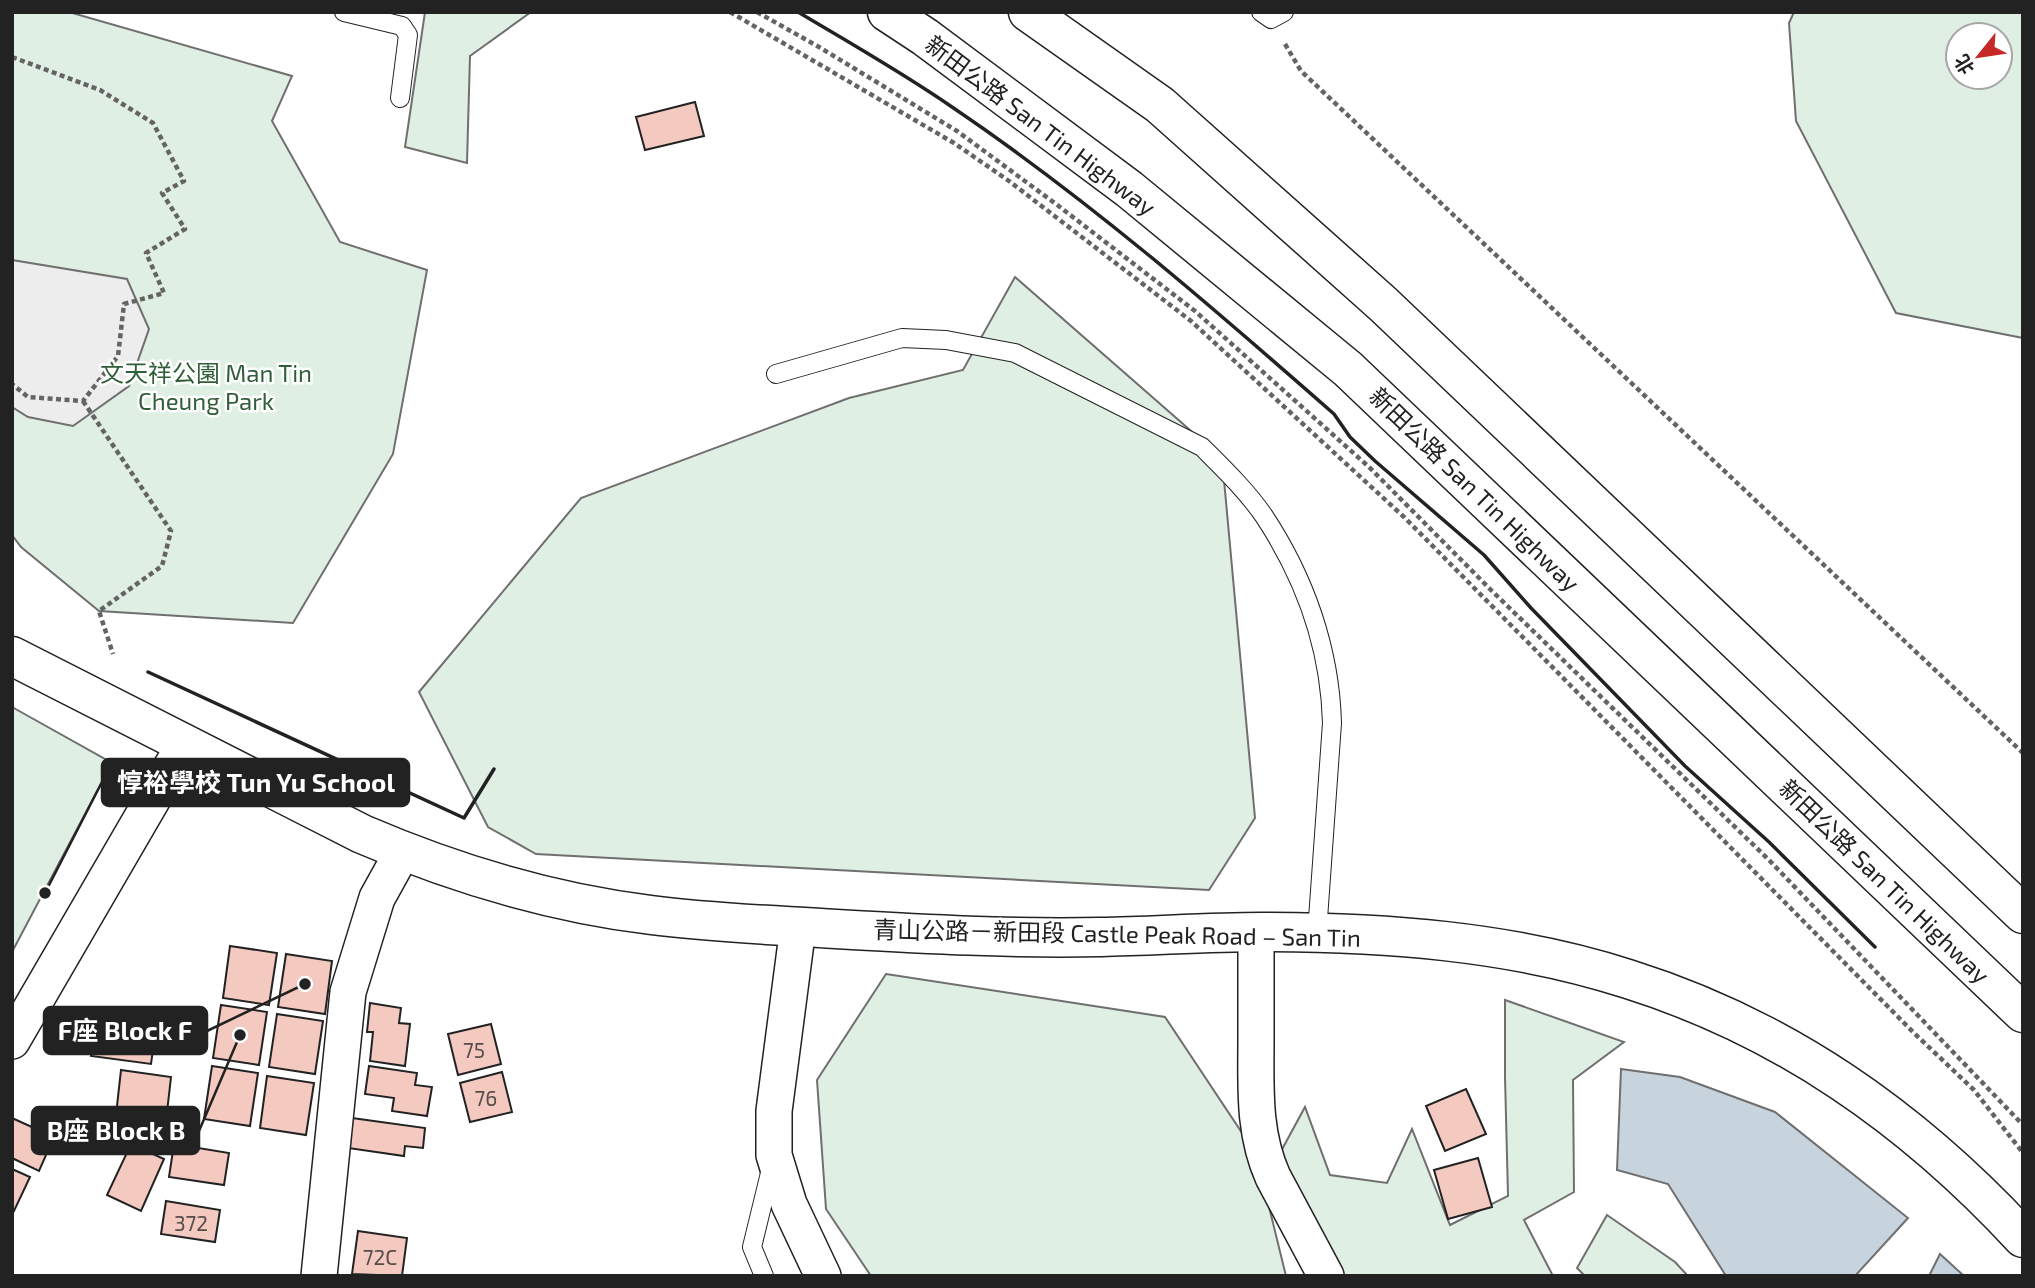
<svg xmlns="http://www.w3.org/2000/svg" width="2035" height="1288" viewBox="0 0 2035 1288" font-family="'Exo 2','Noto Sans SC',sans-serif">
<rect width="100%" height="100%" fill="#fff"/>
<path fill="#e0efe3" stroke="#6f6f6f" stroke-width="2" fill-rule="evenodd" d="M 12,12 L 69,12 L 292,76 L 272,121 L 340,242 L 427,270 L 393,454 L 293,623 L 99,611 L 21,547 L 12,535 Z
M 425,12 L 531,12 L 470,56 L 467,163 L 405,147 Z
M 1794,12 L 2023,12 L 2023,338 L 1896,313 L 1796,121 L 1789,23 ZM 2000,35 L 2000,77 L 1958,77 L 1958,35 Z
M 1015,277 L 1222,458 L 1255,818 L 1209,890 L 536,854 L 488,827 L 419,692 L 581,498 L 849,398 L 963,370 Z
M 12,707 L 112,763 L 12,952 Z
M 886,974 L 1165,1017 L 1256,1154 L 1286,1276 L 871,1276 L 826,1209 L 817,1080 Z
M 1505,1000 L 1624,1042 L 1573,1080 L 1574,1192 L 1524,1220 L 1553,1276 L 1335,1276 L 1273,1166 L 1305,1107 L 1330,1175 L 1387,1183 L 1412,1129 L 1450,1225 L 1508,1196 L 1505,1077 Z
M 1607,1215 L 1675,1262 L 1688,1276 L 1585,1276 L 1577,1268 Z"/>
<path fill="#ededed" stroke="#6f6f6f" stroke-width="2" d="M 12,260 L 127,279 L 149,329 L 129,386 L 73,426 L 28,417 L 12,407 Z"/>
<path fill="#c7d3dd" stroke="#6f6f6f" stroke-width="2" d="M 1621,1069 L 1680,1077 L 1775,1112 L 1908,1218 L 1855,1276 L 1726,1276 L 1668,1184 L 1617,1170 Z
M 1940,1254 L 1964,1276 L 1929,1276 Z"/>
<path fill="#f3c9c0" stroke="#222" stroke-width="2" d="M 695,102 L 704,136 L 645,150 L 636,117 Z
M 230,946 L 277,953 L 269,1005 L 223,998 Z
M 286,954 L 332,961 L 325,1014 L 278,1007 Z
M 370,1003 L 401,1008 L 399,1023 L 410,1024 L 405,1066 L 370,1061 L 373,1032 L 367,1032 Z
M 221,1005 L 267,1012 L 259,1065 L 213,1058 Z
M 277,1014 L 323,1021 L 315,1074 L 269,1067 Z
M 95,1022 L 156,1029 L 151,1064 L 91,1056 Z
M 491,1024 L 501,1064 L 458,1075 L 448,1034 Z
M 212,1066 L 258,1073 L 250,1126 L 204,1119 Z
M 369,1066 L 417,1073 L 415,1085 L 432,1087 L 427,1116 L 392,1111 L 394,1098 L 365,1094 Z
M 121,1070 L 171,1077 L 166,1121 L 116,1115 Z
M 502,1072 L 512,1112 L 470,1122 L 460,1083 Z
M 267,1076 L 314,1083 L 306,1135 L 260,1128 Z
M 1466,1089 L 1486,1134 L 1445,1151 L 1426,1106 Z
M 12,1118 L 54,1137 L 39,1171 L 12,1158 Z
M 352,1118 L 425,1128 L 423,1148 L 405,1146 L 404,1156 L 348,1148 Z
M 131,1144 L 164,1159 L 141,1211 L 107,1195 Z
M 174,1144 L 229,1153 L 224,1185 L 169,1177 Z
M 1478,1158 L 1492,1207 L 1448,1219 L 1434,1170 Z
M 12,1169 L 30,1177 L 14,1211 L 12,1210 Z
M 166,1201 L 220,1210 L 215,1242 L 161,1234 Z
M 358,1231 L 407,1238 L 402,1276 L 352,1274 Z"/>
<g fill="none" stroke-linecap="round" stroke-linejoin="round">
<g stroke="#222" stroke-width="20">
<path id="lane" d="M 344,12 L 402,26 L 408,35 L 400,98
M 1261,12 L 1271,19 L 1284,12
M 776,374 L 902,338 L 946,340 L 1015,353 L 1202,447 C 1224,469 1246,490 1264,516 C 1305,578 1330,649 1332,723 L 1317,933
M 764,1276 L 752,1247 L 771,1169"/>
</g>
<g stroke="#222" stroke-width="38">
<path id="street" d="M 798,927 L 774,1111 L 774,1155 L 789,1204 L 823,1276
M 1256,932 C 1256,968 1256,1004 1256,1040 C 1256,1087 1253,1133 1273,1177 L 1326,1276
M 12,1041 L 184,745
M 319,1276 L 348,992 L 377,898 L 403,851"/>
</g>
<g stroke="#222" stroke-width="41">
<path id="secondary" d="M 12,656 L 362,834 C 453,873 552,903 651,915 C 712,923 774,925 836,929 C 924,934 1013,939 1101,937 C 1154,936 1208,932 1261,932 C 1383,932 1511,941 1628,979 C 1784,1028 1912,1118 2023,1238"/>
</g>
<g stroke="#222" stroke-width="41">
<path id="highway" d="M 887,12 L 925,37 L 1129,189 L 1348,369 L 2023,1013
M 1028,12 L 1160,105 L 1383,304 L 2023,914"/>
</g>
<path stroke="#646464" stroke-width="4.5" stroke-dasharray="5 3.5" stroke-linecap="butt" d="M 730,12 L 954,143 L 1009,181 L 1191,321 L 1404,517 L 1913,1032 L 1974,1090 L 2023,1153
M 757,12 L 819,47 L 957,131 L 1056,204 L 1195,311 L 1369,467 L 1492,591 L 1768,859 L 2023,1125
M 1285,44 L 1301,71 L 2023,753
M 12,57 L 100,90 L 153,123 L 184,181 L 162,193 L 185,229 L 146,253 L 164,293 L 124,304 L 118,356 L 83,401 L 28,397 L 12,384
M 83,401 L 171,531 L 162,566 L 99,611 L 113,654"/>
<use href="#lane" stroke="#fff" stroke-width="18"/>
<use href="#street" stroke="#fff" stroke-width="35"/>
<use href="#secondary" stroke="#fff" stroke-width="38"/>
<use href="#highway" stroke="#fff" stroke-width="38"/>
<path stroke="#222" stroke-width="3.5" d="M 798,12 C 850,43 903,73 952,107 C 1088,199 1211,306 1334,414 L 1350,437 L 1375,461 L 1484,555 L 1531,608 L 1685,766 L 1769,842 L 1875,947
M 148,672 L 464,818 L 494,769"/>
</g>
<g text-anchor="middle" dominant-baseline="central" stroke-width="5" stroke-linejoin="round" paint-order="stroke">
<g font-size="21" fill="#564c4a">
<text x="474" y="1049">75</text>
<text x="486" y="1097">76</text>
<text x="191" y="1222">372</text>
<text x="380" y="1256">72C</text>
</g>
<g font-size="24" fill="#222" stroke="#fff">
<text transform="translate(1041 125) rotate(37)">新田公路 San Tin Highway</text>
<text transform="translate(1475 489) rotate(44)">新田公路 San Tin Highway</text>
<text transform="translate(1885 881) rotate(44)">新田公路 San Tin Highway</text>
<text transform="translate(1117 933) rotate(1)">青山公路－新田段 Castle Peak Road – San Tin</text>
</g>
<g font-size="24" fill="#2f5e38" stroke="#fff">
<text x="206" y="372">文天祥公園 Man Tin<tspan x="206" dy="28">Cheung Park</tspan></text>
</g>
</g>
<path fill="none" stroke="#222" stroke-width="2.5" d="M45 893L102 782M305 984L207 1031M240 1035L199 1131"/>
<g fill="#222" stroke="#fff" stroke-width="2.5">
<circle cx="45" cy="893" r="7"/>
<circle cx="305" cy="984" r="7"/>
<circle cx="240" cy="1035" r="7"/>
</g>
<g fill="#222" stroke="#222" stroke-width="2.5">
<rect x="102" y="759" width="307" height="47" rx="7"/>
<rect x="44" y="1007" width="163" height="47" rx="7"/>
<rect x="32" y="1107" width="167" height="47" rx="7"/>
</g>
<g font-size="26" text-anchor="middle" font-weight="bold" fill="#fff">
<text x="256" y="792">惇裕學校 Tun Yu School</text>
<text x="125" y="1040">F座 Block F</text>
<text x="116" y="1140">B座 Block B</text>
</g>
<rect width="2035" height="1288" fill="none" stroke="#222222" stroke-width="28"/>
<g transform="translate(1979 56) rotate(240)"><circle r="33" fill="#ffffff" stroke="#a7a7a7" stroke-width="2"/>
<path d="M0-5L12 26L0 18L-12 26Z" fill="#c62828"/>
<text y="-10" font-size="19" font-weight="bold" text-anchor="middle" fill="#222222">北</text>
</g>
</svg>
